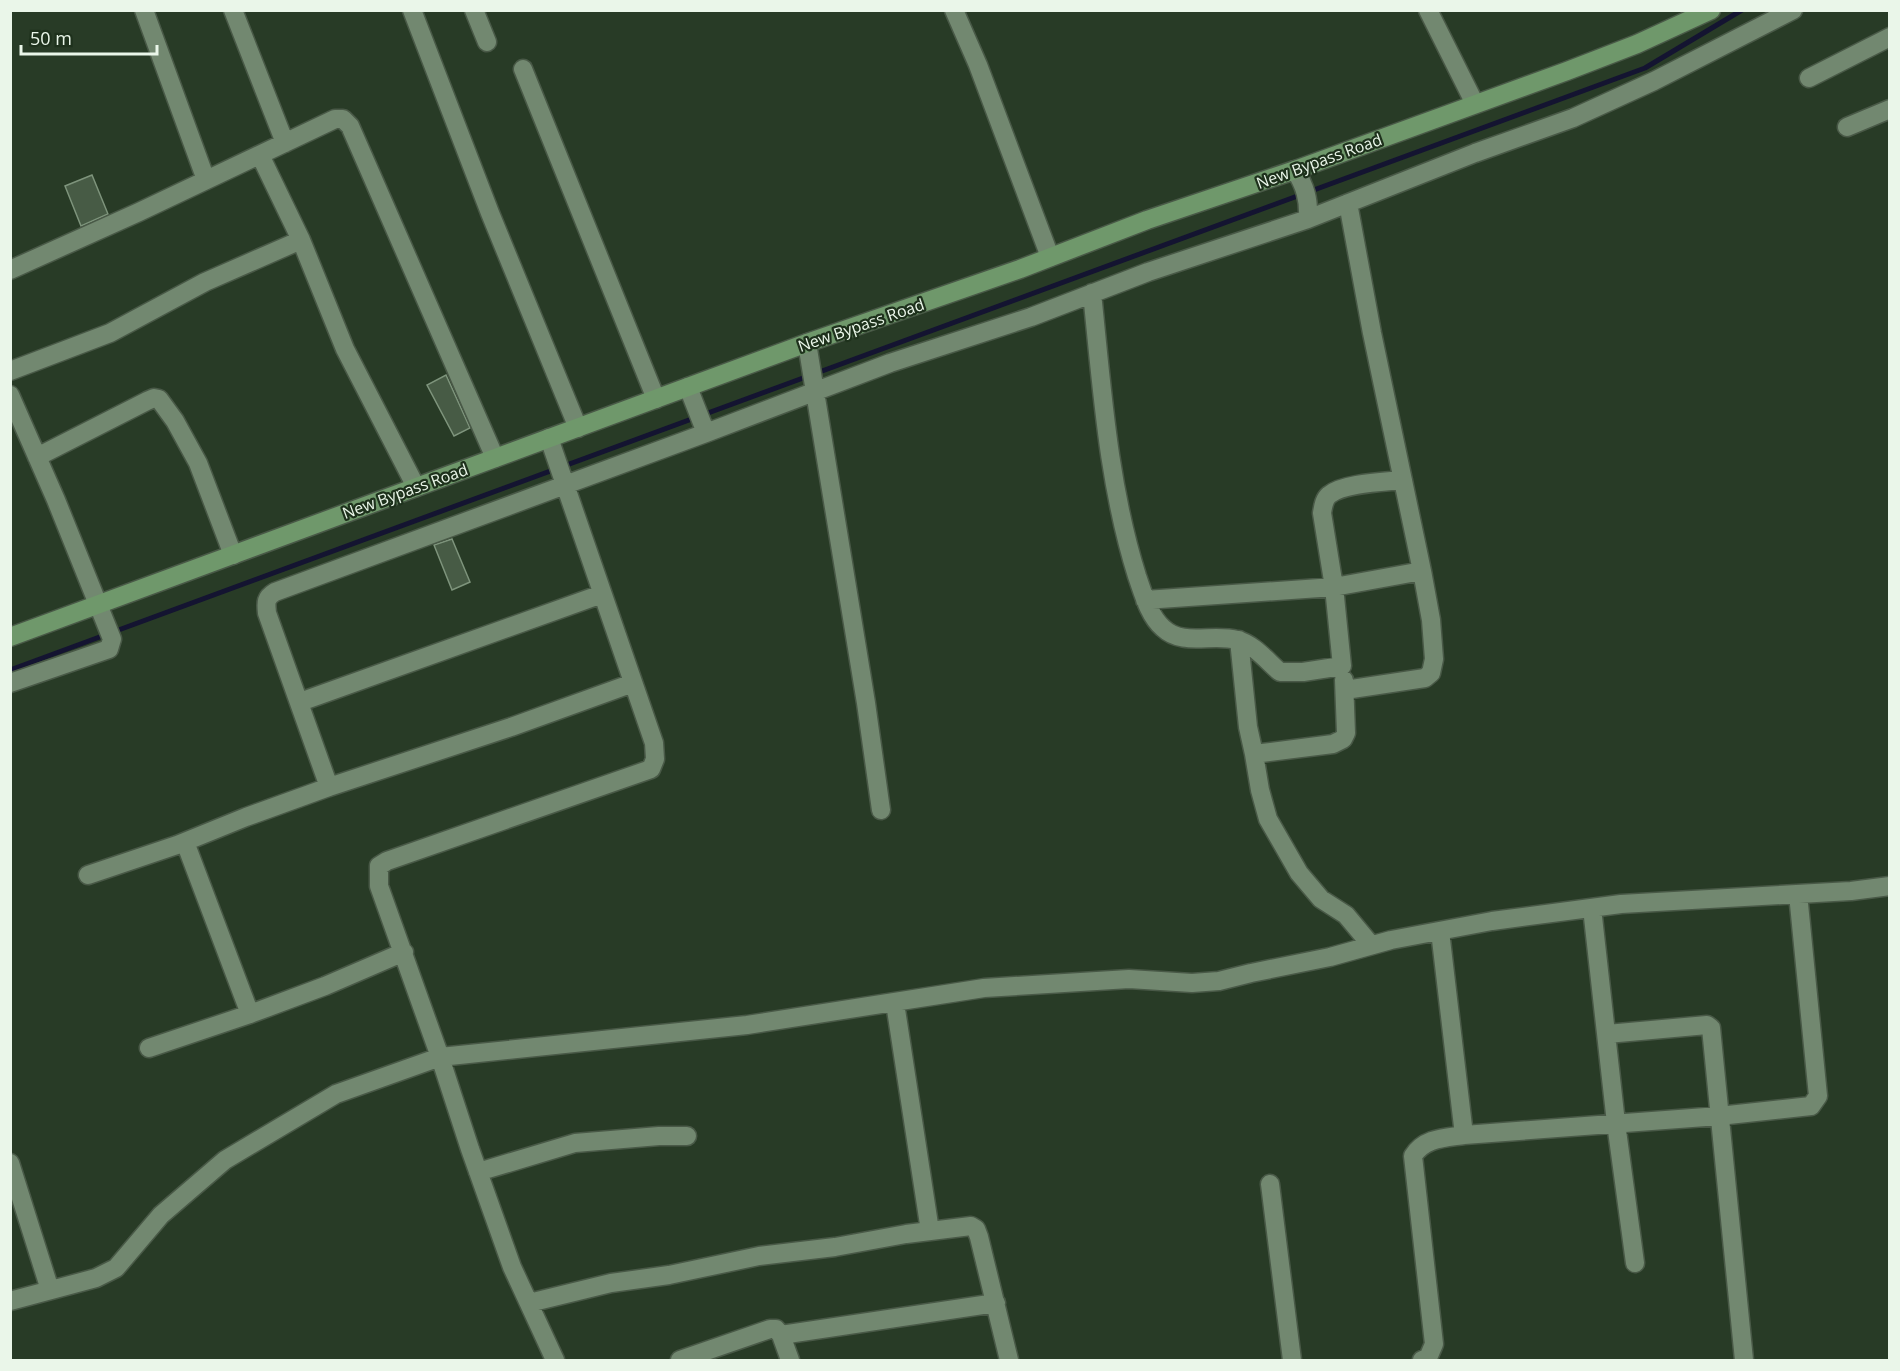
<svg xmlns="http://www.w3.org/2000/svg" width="1900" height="1371" viewBox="0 0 1900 1371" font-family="'Open Sans',sans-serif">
<rect width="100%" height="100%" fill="#283b26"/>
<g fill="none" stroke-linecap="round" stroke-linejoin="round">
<path stroke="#141431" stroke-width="5" d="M 10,670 L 1645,68 L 1742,10"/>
</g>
<path fill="#475b45" stroke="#7e947c" stroke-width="1.5" d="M 92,175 L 108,214 L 81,226 L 65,186 Z
M 446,375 L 470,428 L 454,436 L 427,385 Z
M 452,539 L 470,582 L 452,590 L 434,545 Z"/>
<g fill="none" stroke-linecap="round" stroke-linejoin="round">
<g stroke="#495947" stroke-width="21">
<path id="street" d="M 144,10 L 206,180
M 233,10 L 285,143
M 412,10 L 490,213 L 578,428
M 474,10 L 487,42
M 954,10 L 978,65 L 1050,257
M 1428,10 L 1475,104
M 523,69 L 656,399
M 1809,78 L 1890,37
M 1847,127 L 1890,109
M 1308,219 L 1475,153 L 1573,118 L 1654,81 L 1793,10
M 301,240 L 345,349 L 416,487
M 10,270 L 139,212 L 335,119 L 343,119 L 350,126 L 495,458
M 1092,293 C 1102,388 1108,484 1137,576 C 1143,593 1149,616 1163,628 C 1183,647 1212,633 1237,640 C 1254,644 1267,661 1280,672 L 1303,672 L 1342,666 L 1334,587 L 1322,513 C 1323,507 1324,499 1329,495 C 1343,483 1385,482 1403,480
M 807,343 L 866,703 L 881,810
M 10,371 L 110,333 L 205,282 L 301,240 L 260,155
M 688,387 L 706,433
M 10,395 L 56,500 L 112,639 L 109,649 L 10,683
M 37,457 L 147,401 L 154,398 L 159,399 L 175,421 L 198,463 L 233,555
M 1145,600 L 1334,587 L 1422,571
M 1239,640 L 1248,727 L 1254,754 L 1333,744 L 1343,739 L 1346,733 L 1344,680
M 1345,690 L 1425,678 L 1431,673 L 1434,659 L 1431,620 L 1422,571 L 1372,333 L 1348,203
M 300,702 L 602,594
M 1254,754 L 1260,790 L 1268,819 L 1299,873 L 1321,899 L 1346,915 L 1371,945
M 329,787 L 267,613 C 266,603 265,598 275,592 L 706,433 L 890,363 L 1031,317 L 1148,272 L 1308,219 C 1309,199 1305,186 1295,170
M 185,842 L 250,1014
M 88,875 L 177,845 L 246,817 L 329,787 L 511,727 L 633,683
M 1592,908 L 1616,1123 L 1635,1263
M 1440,931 L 1464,1135
M 895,1003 L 930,1231
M 1607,1034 L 1707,1025 L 1711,1028 L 1744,1360
M 149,1048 L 250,1014 L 325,986 L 404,952
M 10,1163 L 50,1290
M 478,1172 L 575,1143 L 659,1136 L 687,1136
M 1270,1184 L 1292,1360
M 10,1301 L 96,1278 L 116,1268 L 161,1215 L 225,1160 L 336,1094 L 440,1057 L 379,886 L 379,866 L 387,861 L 651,769 L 655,759 L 654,743 L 549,438
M 529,1303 L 611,1283 L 669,1275 L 759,1256 L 835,1247 L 906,1234 L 971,1226 L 976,1229 L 979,1237 L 1009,1360
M 781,1335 L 996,1303
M 555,1360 L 512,1267 L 470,1149 L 440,1057 L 747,1025 L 984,988 L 1129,979 L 1192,983 L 1219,981 L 1251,973 L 1330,957 L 1391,940 L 1492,921 L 1621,904 L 1851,891 L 1890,886
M 680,1360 L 770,1329 L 776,1329 L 781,1335 L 790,1360
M 1422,1360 L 1428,1358 L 1434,1344 L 1413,1156 C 1424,1138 1444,1138 1464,1135 L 1719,1116 L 1811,1106 L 1818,1096 L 1798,894"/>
</g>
<g stroke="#495947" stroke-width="21">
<path id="secondary" d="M 10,637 L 807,343 L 1020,269 L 1147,220 L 1295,170 L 1567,71 L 1637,44 L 1711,10"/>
</g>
<use href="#street" stroke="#728870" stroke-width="18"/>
<use href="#secondary" stroke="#6f986b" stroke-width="18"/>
</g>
<g text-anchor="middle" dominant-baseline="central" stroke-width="4.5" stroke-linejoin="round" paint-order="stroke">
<g font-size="16" fill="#eaf6e9" stroke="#1e311c">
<text transform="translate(1319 161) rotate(-20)">New Bypass Road</text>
<text transform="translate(861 325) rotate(-19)">New Bypass Road</text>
<text transform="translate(405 491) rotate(-20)">New Bypass Road</text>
</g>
</g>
<rect width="1900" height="1371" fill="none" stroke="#eaf6e9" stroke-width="24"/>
<path d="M21 45v9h136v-9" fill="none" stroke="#eaf6e9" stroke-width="3"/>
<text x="30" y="45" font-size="18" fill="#eaf6e9" stroke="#1e311c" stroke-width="4.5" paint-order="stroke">50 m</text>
</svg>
